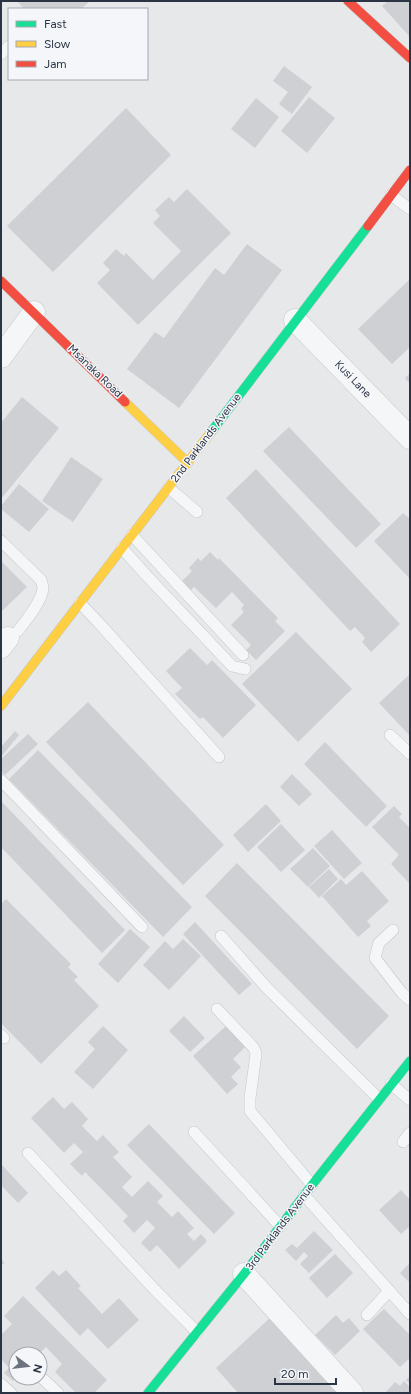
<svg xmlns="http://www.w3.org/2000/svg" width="411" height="1394" viewBox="0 0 411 1394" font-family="Figtree,sans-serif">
<rect width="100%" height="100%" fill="#e6e8ea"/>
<path fill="#ced0d3" d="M 17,1 L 90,1 L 81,9 L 24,9 Z
M 388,1 L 410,1 L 410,37 L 382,6 Z
M 284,66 L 312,87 L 292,114 L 279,104 L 288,92 L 273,81 Z
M 309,97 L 335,118 L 307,153 L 281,131 Z
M 256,98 L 279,117 L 255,148 L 231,129 Z
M 126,108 L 171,155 L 53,272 L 7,226 Z
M 187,189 L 231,233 L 138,325 L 97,283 L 110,270 L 103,263 L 116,249 L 124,256 L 126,253 L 153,280 L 181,251 L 153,223 L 160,216 L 155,210 L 169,197 L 174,202 Z
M 247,244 L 282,270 L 179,408 L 127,369 L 155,332 L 164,338 L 215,268 L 224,275 Z
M 410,279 L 410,347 L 392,364 L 358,329 Z
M 410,373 L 410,384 L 405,378 Z
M 22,397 L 59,428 L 1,499 L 1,423 Z
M 289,427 L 381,524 L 356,548 L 263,451 Z
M 71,457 L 103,479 L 73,522 L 42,501 Z
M 256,469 L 400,624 L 371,652 L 362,642 L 365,638 L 355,627 L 350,631 L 226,498 Z
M 19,484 L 49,509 L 29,532 L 1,509 L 1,506 Z
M 403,513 L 410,519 L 410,579 L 374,541 Z
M 210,552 L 218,560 L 219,558 L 278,618 L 275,621 L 285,631 L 256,660 L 246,650 L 251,645 L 231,625 L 244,612 L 241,609 L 244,605 L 232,592 L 216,608 L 194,587 L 191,590 L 182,581 L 192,571 L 189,568 L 198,558 L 201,561 Z
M 1,561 L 27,587 L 1,612 Z
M 296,632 L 352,689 L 298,742 L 242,684 Z
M 190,648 L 207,665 L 212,660 L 256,705 L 223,738 L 203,717 L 200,719 L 175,694 L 182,688 L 166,671 Z
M 410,674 L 410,736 L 379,703 Z
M 88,702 L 224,845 L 183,885 L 46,742 Z
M 15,731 L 19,735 L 1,757 L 1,747 Z
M 28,734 L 38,744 L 5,775 L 1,771 L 1,759 Z
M 325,742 L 387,806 L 366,827 L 304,764 Z
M 38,750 L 192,907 L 163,937 L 9,779 Z
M 292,774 L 312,794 L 299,806 L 280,787 Z
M 2,802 L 125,930 L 102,953 L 1,847 L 1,803 Z
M 266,804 L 281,821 L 248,852 L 233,835 Z
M 394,806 L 402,814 L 399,817 L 410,828 L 410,884 L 391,864 L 399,855 L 372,827 Z
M 281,824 L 305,850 L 281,872 L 257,847 Z
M 332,830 L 362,863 L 344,879 L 314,846 Z
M 313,848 L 330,866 L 308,887 L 290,869 Z
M 237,863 L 389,1016 L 357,1049 L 205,896 Z
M 329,869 L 338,879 L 319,898 L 309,887 Z
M 362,871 L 389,901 L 367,921 L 371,926 L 358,937 L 322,896 L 341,879 L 346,885 Z
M 6,899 L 71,964 L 68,967 L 78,977 L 74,980 L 99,1006 L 41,1064 L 1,1023 L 1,904 Z
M 195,922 L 252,984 L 239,995 L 183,934 Z
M 130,929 L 150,947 L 118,983 L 98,964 Z
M 183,939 L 201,956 L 169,990 L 143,965 L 165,941 L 173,949 Z
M 184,1016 L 205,1038 L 190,1052 L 169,1031 Z
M 103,1026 L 128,1050 L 93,1089 L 74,1072 L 95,1049 L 88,1042 Z
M 226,1026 L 245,1047 L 233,1059 L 241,1067 L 231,1077 L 238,1084 L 227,1094 L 193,1056 Z
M 53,1097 L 64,1109 L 72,1102 L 88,1119 L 82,1126 L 97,1141 L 103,1135 L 119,1152 L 113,1157 L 132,1177 L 122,1187 L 132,1197 L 148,1181 L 163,1196 L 157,1202 L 172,1217 L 178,1211 L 194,1228 L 187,1234 L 194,1241 L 201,1234 L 207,1241 L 179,1269 L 157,1245 L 150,1252 L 141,1243 L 155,1228 L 147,1220 L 134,1233 L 123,1221 L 128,1216 L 85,1172 L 82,1176 L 70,1164 L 83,1152 L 74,1143 L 64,1153 L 31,1118 Z
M 149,1124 L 235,1213 L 214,1234 L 127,1145 Z
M 1,1164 L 28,1193 L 18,1203 L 1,1185 Z
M 401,1190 L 410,1200 L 410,1226 L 401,1234 L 379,1210 Z
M 314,1231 L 333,1250 L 309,1273 L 300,1264 L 308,1256 L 304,1252 L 296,1261 L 285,1250 L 292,1244 L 297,1248 Z
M 335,1254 L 353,1273 L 327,1298 L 309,1278 Z
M 1,1256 L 4,1264 L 1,1265 Z
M 410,1263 L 410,1283 L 400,1273 Z
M 53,1270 L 59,1276 L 66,1270 L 81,1286 L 78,1288 L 102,1314 L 119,1298 L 139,1320 L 108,1349 L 88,1328 L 80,1336 L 35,1288 Z
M 23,1296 L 107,1380 L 94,1393 L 76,1393 L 55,1372 L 62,1364 L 46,1347 L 39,1354 L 16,1354 L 16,1378 L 13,1381 L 4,1373 L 9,1368 L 1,1359 L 1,1331 L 3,1333 L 12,1324 L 4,1316 Z
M 384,1309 L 410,1335 L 410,1358 L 400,1367 L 363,1329 Z
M 273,1315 L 343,1393 L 238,1393 L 216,1368 Z
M 336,1315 L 343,1323 L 349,1318 L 360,1331 L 335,1355 L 315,1335 Z
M 410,1376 L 410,1384 L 406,1380 Z
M 404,1381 L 410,1387 L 410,1393 L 385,1393 L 395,1382 L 400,1386 Z"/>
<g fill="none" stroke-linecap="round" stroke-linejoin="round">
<g stroke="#c4c6c8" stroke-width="12">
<path id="lane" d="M 1,54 L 9,46
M 391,195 L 410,209
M 169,488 L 197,512
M 132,535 L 243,655
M 1,541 L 41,580 C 42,583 43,587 43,589 C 41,603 26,620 18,631
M 122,548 L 146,575 L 232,666 L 245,669
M 80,603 L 98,622 L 219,757
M 390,735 L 410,754
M 1,780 L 142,927
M 393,930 L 379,943 L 375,958 L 402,993 L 410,1000
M 221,936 L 266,987 L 379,1099
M 217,1009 L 254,1048 L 256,1054 L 250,1098 L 250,1111 L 312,1185
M 1,1035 L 4,1038
M 391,1084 L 410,1100
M 194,1132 L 280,1226
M 403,1142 L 410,1133
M 28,1153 L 155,1290 L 197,1332
M 304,1195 L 410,1314
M 367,1315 L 389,1291
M 42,1378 L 58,1393
M 1,1384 L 11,1393"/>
</g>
<g stroke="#c4c6c8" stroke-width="23">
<path id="street" d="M 295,320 L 410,438
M 1,357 L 34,312
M 1,647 L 8,638
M 244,1274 L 352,1393"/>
</g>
<g stroke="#c4c6c8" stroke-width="10">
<path id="fast" d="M 211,432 L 368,226
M 148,1393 L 244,1274 L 312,1185 L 410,1061"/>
</g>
<g stroke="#c4c6c8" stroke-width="10">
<path id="slow" d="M 125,402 L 188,463
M 1,706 L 211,432"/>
</g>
<g stroke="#c4c6c8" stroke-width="10">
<path id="jam" d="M 348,1 L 410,58
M 368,226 L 410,170
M 1,281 L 125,402"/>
</g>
<use href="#lane" stroke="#f5f6f7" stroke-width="11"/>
<use href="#street" stroke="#f5f6f7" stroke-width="22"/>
<use href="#fast" stroke="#16e098" stroke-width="9"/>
<use href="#slow" stroke="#ffcf43" stroke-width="9"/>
<use href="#jam" stroke="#f24e42" stroke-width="9"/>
</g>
<g text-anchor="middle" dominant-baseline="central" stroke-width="3" stroke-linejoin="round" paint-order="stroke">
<g font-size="11" fill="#2b3445" stroke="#f4f6f9">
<text transform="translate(95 371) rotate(44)">Msanaka Road</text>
<text transform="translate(353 379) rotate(46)">Kusi Lane</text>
<text transform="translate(206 438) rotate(-53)">2nd Parklands Avenue</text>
<text transform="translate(280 1227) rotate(-53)">3rd Parklands Avenue</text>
</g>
</g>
<rect width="411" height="1394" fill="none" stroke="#2b3445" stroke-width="4"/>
<rect x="8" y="8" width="140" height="72" fill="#f4f6f9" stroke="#a4a8b1"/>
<rect x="16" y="21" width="20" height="6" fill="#16e098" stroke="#a4a8b1"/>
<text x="44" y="28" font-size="12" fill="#2b3445">Fast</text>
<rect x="16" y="41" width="20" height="6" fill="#ffcf43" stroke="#a4a8b1"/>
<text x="44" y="48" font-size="12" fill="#2b3445">Slow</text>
<rect x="16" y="61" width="20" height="6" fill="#f24e42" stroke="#a4a8b1"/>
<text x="44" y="68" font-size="12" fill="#2b3445">Jam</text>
<g transform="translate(28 1366) rotate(105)"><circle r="19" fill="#f4f6f9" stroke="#a4a8b1"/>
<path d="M0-3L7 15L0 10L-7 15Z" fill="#6c737f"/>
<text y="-6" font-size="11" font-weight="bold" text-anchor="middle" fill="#2b3445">N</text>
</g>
<path d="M275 1378v6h61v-6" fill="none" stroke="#2b3445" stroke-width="2"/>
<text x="281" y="1378" font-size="12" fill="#2b3445" stroke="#f4f6f9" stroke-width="3" paint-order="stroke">20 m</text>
</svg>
